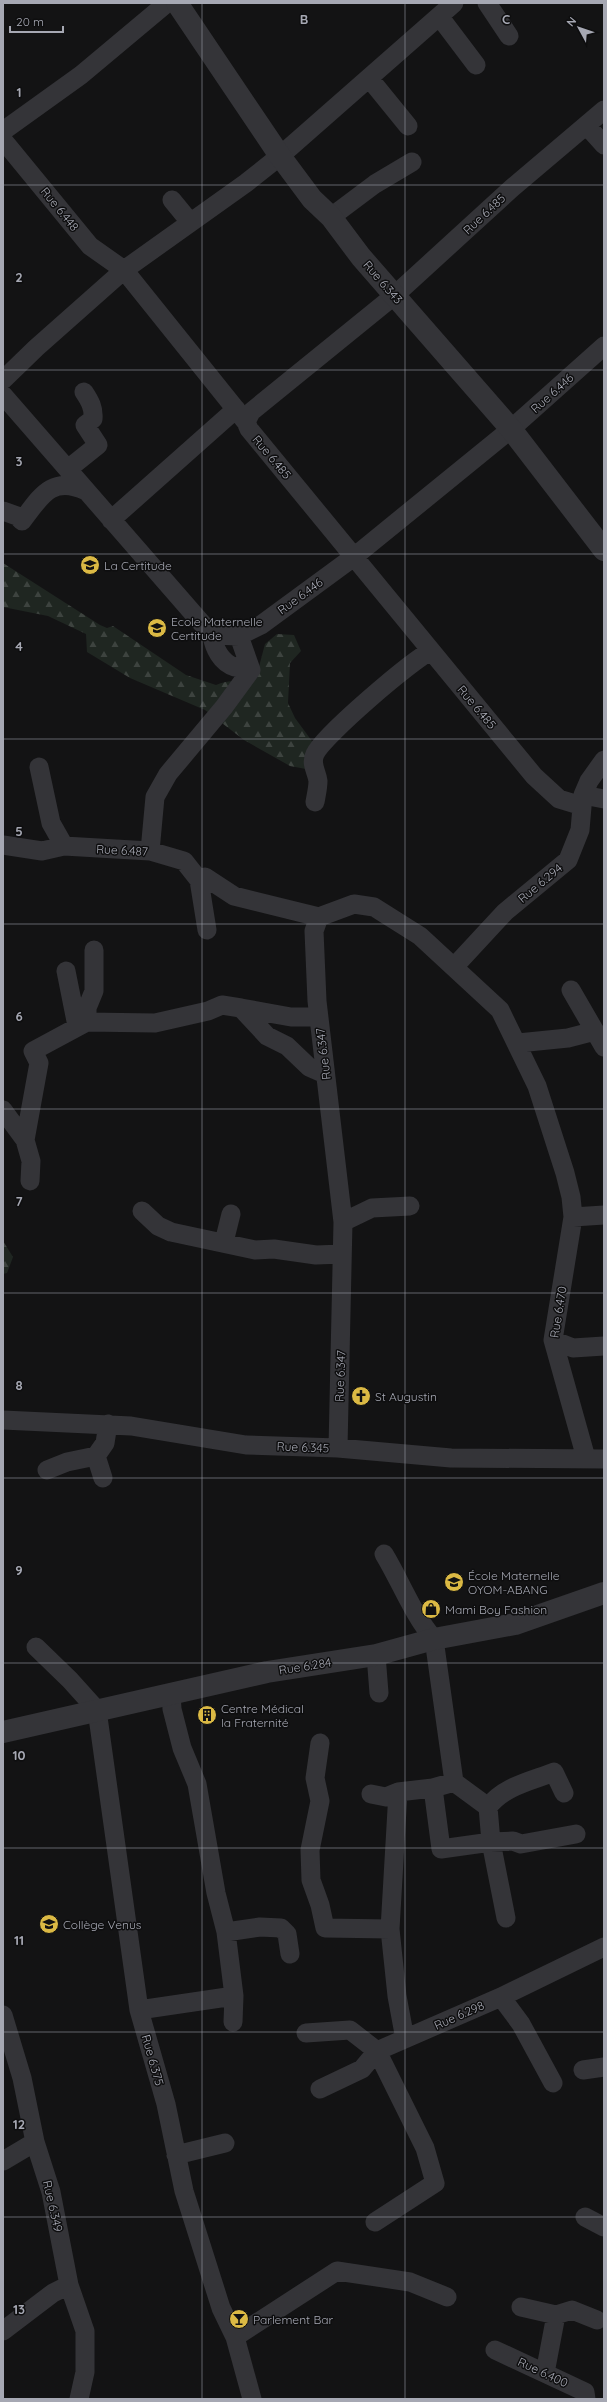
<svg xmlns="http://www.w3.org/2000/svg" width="607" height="2402" viewBox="0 0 607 2402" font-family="Quicksand,sans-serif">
<defs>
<pattern id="forest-firs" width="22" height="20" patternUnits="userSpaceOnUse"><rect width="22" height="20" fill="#1f2621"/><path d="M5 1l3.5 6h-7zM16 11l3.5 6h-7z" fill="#3d433f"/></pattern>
</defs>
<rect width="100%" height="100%" fill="#131314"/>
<path fill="url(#forest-firs)" d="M 3,563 L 100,625 L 107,628 L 113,626 L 186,675 L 216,685 C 228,679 243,682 256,678 L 265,644 L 277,634 L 294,635 L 301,651 L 290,663 L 288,703 L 295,718 L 320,752 L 306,769 L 290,766 L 244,740 L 205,710 L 130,678 L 87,652 L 86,634 L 48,616 L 3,607 Z
M 3,1241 L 13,1257 L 7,1273 L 3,1274 Z"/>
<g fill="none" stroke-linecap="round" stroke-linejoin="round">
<path stroke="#343438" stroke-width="19" d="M 487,3 L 509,36
M 439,16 L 476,65
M 369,78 L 408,126
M 587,126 L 604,145
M 3,131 L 81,75 L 167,3
M 3,140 L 90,246 L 124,270 L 246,422
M 172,200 L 190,222
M 331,217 L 375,184 L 412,162
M 3,380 L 36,348 L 124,270 L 246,183 L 280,156 L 454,3
M 3,395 L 212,635 L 239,636 L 261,625 L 355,556 L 511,429 L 604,346
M 68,469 L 98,445 L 85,425 L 93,419 C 94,408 90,401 84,392
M 3,511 L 17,516 L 22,521 C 41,496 52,475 86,491
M 111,520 L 236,409
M 212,635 C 214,648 221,663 235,667 C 240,669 246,669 251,670
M 39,767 L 51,823 L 64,846
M 583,795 L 604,799
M 315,802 C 316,796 318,788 318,781 C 317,772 310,764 315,754 C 323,736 412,660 431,651
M 582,806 L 559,799 L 534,776 L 249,429 L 246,422 L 251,412 L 395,295 L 512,188 L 604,110
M 3,845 L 42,851 L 64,846 L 150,851 L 184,861 L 199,880 L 205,877 L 234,896 L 319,917
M 150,851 L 155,797 L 168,774 L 224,707 L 251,670 L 239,636
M 199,880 L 207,930
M 454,967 L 505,912 L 568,860 L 580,830 L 583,795 L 589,781 L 604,760
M 66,971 L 77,1026
M 571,990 L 604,1047
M 241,1008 L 291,1017 L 318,1017
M 87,1022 L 87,1008 L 94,991 L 94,950
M 518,1043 L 568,1038 L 595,1031
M 3,1110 L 25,1140 L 39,1063 L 33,1051 L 87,1022 L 155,1023 L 208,1011 L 222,1005 L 241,1008 L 267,1036 L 287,1046 L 309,1067 L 325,1074
M 25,1140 L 31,1161 L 30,1181
M 142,1211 L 158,1226 L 171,1232 L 255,1250 L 274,1249 L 316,1255 L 342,1254
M 343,1222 L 372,1208 L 410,1206
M 224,1242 L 231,1214
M 553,1340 L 573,1348 L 604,1346
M 3,1420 L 131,1426 L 246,1445 L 338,1448 L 451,1458 L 604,1459
M 338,1448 L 343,1222 L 317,1001 L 314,931 L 319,917 L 354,904 L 374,907 L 420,936 L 500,1010 L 537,1086 L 565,1173 L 571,1197 L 573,1217
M 96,1456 L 103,1478
M 586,1458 L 553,1340 L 573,1217 L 604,1215
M 47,1470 L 67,1462 L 96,1456 L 105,1443 L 108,1424
M 384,1554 C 401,1582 413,1615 434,1639 L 454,1782
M 36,1647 L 70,1680 L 97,1710 L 139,2010 L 166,2104 L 184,2191 L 221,2308 L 235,2337 L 252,2399
M 376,1655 L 379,1693
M 320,1743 L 315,1778 L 320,1801 L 310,1850 L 311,1880 L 320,1905 L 325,1928 L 390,1929
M 433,1788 L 441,1849 L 491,1842 L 513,1841 L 521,1844 L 576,1834
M 371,1794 L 386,1797 L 398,1792
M 488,1807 C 504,1786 531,1781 554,1772 L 564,1793
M 226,1932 L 260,1927 L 281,1928 L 287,1934 L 290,1954
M 501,1997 L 521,2024 L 553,2083
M 139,2010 L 234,1996 L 226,1932 L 216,1893 L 197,1784 L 182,1748 L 172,1709 L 171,1694
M 3,2015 L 22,2078 L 35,2142 L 51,2192 L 69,2285 L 85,2331 L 85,2372 L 79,2399
M 233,2022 L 234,1996
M 306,2033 L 350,2030 L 377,2051 L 425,2148 L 435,2183 L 375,2222
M 405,2039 L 397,1996 L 390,1929 L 398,1792 L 433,1788 L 454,1782 L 488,1807 L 491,1842 L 506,1918
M 583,2070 L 604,2067
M 320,2089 L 362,2069 L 377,2051 L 501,1997 L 604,1947
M 176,2155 L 225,2143
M 3,2161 L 35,2142
M 585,2217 L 604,2227
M 521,2307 L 556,2315 L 572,2310 L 597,2320
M 3,2331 L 53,2293 L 69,2285
M 235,2337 L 337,2271 L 410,2282 L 447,2297
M 495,2350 L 585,2392 L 586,2399
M 545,2373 L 556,2315"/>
<path stroke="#343438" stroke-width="22" d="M 177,3 L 280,156 L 312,199 L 331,217 L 361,257 L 511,429 L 604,550
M 3,1732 L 267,1672 L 376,1655 L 434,1639 L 515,1624 L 604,1593"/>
</g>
<path fill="none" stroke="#a6a8b3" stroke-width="1" stroke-opacity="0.55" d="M 202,3 L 202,2399M 405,3 L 405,2399M 3,185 L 604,185M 3,370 L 604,370M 3,554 L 604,554M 3,739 L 604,739M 3,924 L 604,924M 3,1109 L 604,1109M 3,1293 L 604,1293M 3,1478 L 604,1478M 3,1663 L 604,1663M 3,1848 L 604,1848M 3,2032 L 604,2032M 3,2217 L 604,2217"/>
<defs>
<g id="school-disc" transform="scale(1)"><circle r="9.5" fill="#dbb944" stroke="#0e0e0f"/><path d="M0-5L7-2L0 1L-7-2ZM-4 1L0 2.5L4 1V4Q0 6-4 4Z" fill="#111"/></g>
<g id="church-disc" transform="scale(1)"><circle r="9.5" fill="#dbb944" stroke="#0e0e0f"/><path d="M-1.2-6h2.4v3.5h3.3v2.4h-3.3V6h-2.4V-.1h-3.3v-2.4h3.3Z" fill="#111"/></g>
<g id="shop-disc" transform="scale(1)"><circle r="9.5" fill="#dbb944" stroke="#0e0e0f"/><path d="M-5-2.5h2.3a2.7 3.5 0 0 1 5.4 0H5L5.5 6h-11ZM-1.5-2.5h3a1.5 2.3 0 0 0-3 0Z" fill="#111"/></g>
<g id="building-disc" transform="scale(1)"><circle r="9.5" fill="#dbb944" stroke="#0e0e0f"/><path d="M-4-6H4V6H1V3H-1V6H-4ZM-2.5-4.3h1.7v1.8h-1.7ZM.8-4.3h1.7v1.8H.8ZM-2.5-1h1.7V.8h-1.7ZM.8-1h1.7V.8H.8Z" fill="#111"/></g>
<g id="bar-disc" transform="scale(1)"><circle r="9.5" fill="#dbb944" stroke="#0e0e0f"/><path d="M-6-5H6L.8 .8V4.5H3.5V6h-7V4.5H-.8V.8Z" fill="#111"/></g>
</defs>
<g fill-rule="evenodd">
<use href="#school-disc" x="90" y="565"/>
<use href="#school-disc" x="157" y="628"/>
<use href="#church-disc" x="361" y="1396"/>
<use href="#school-disc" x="454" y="1582"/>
<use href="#shop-disc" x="431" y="1609"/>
<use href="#building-disc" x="207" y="1715"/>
<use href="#school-disc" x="49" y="1924"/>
<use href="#bar-disc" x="239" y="2319"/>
</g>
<g text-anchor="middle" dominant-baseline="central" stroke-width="3" stroke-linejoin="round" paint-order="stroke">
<g font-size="12" fill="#a6a8b3" stroke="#0e0e0f">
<text transform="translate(60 209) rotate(51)">Rue 6.448</text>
<text transform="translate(484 214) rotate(-43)">Rue 6.485</text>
<text transform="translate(383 282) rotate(49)">Rue 6.343</text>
<text transform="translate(552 393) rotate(-42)">Rue 6.446</text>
<text transform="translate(272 457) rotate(50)">Rue 6.485</text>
<text transform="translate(300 596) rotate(-36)">Rue 6.446</text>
<text transform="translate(477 707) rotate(50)">Rue 6.485</text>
<text transform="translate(122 850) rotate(3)">Rue 6.487</text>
<text transform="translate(540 883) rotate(-40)">Rue 6.294</text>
<text transform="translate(323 1054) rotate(-97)">Rue 6.347</text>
<text transform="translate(558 1312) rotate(-81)">Rue 6.470</text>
<text transform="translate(340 1376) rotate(-88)">Rue 6.347</text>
<text transform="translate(303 1447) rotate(2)">Rue 6.345</text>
<text transform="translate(305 1666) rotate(-9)">Rue 6.284</text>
<text transform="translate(459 2015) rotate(-24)">Rue 6.298</text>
<text transform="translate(153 2060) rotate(74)">Rue 6.375</text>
<text transform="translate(53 2206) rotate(77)">Rue 6.349</text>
<text transform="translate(543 2372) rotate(25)">Rue 6.400</text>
</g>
<g font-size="12" fill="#a6a8b3" stroke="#0e0e0f" text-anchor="start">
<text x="104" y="565">La Certitude</text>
<text x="171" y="621">Ecole Maternelle<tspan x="171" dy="14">Certitude</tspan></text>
<text x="375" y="1396">St Augustin</text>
<text x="468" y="1575">École Maternelle<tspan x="468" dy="14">OYOM-ABANG</tspan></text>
<text x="445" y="1609">Mami Boy Fashion</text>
<text x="221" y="1708">Centre Médical<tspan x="221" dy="14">la Fraternité</tspan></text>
<text x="63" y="1924">Collège Venus</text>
<text x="253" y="2319">Parlement Bar</text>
</g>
</g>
<g font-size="13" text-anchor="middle" font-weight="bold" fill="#a6a8b3" stroke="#0e0e0f" stroke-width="3" stroke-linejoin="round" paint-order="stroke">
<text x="304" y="24">B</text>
<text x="506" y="24">C</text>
<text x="19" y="97">1</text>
<text x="19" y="282">2</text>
<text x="19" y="466">3</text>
<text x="19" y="651">4</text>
<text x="19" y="836">5</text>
<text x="19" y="1021">6</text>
<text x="19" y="1206">7</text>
<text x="19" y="1390">8</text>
<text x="19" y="1575">9</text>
<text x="19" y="1760">10</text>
<text x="19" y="1945">11</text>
<text x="19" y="2129">12</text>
<text x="19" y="2314">13</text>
</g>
<rect width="607" height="2402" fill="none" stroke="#a6a8b3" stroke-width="8"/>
<g transform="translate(579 28) rotate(310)" stroke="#0e0e0f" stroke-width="3" paint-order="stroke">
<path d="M0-3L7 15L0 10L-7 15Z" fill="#a6a8b3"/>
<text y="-6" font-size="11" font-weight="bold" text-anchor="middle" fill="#a6a8b3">N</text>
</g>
<path d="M10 26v6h53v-6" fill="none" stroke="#a6a8b3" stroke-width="2"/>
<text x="16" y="26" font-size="12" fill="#a6a8b3" stroke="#0e0e0f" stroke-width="3" paint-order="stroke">20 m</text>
</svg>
